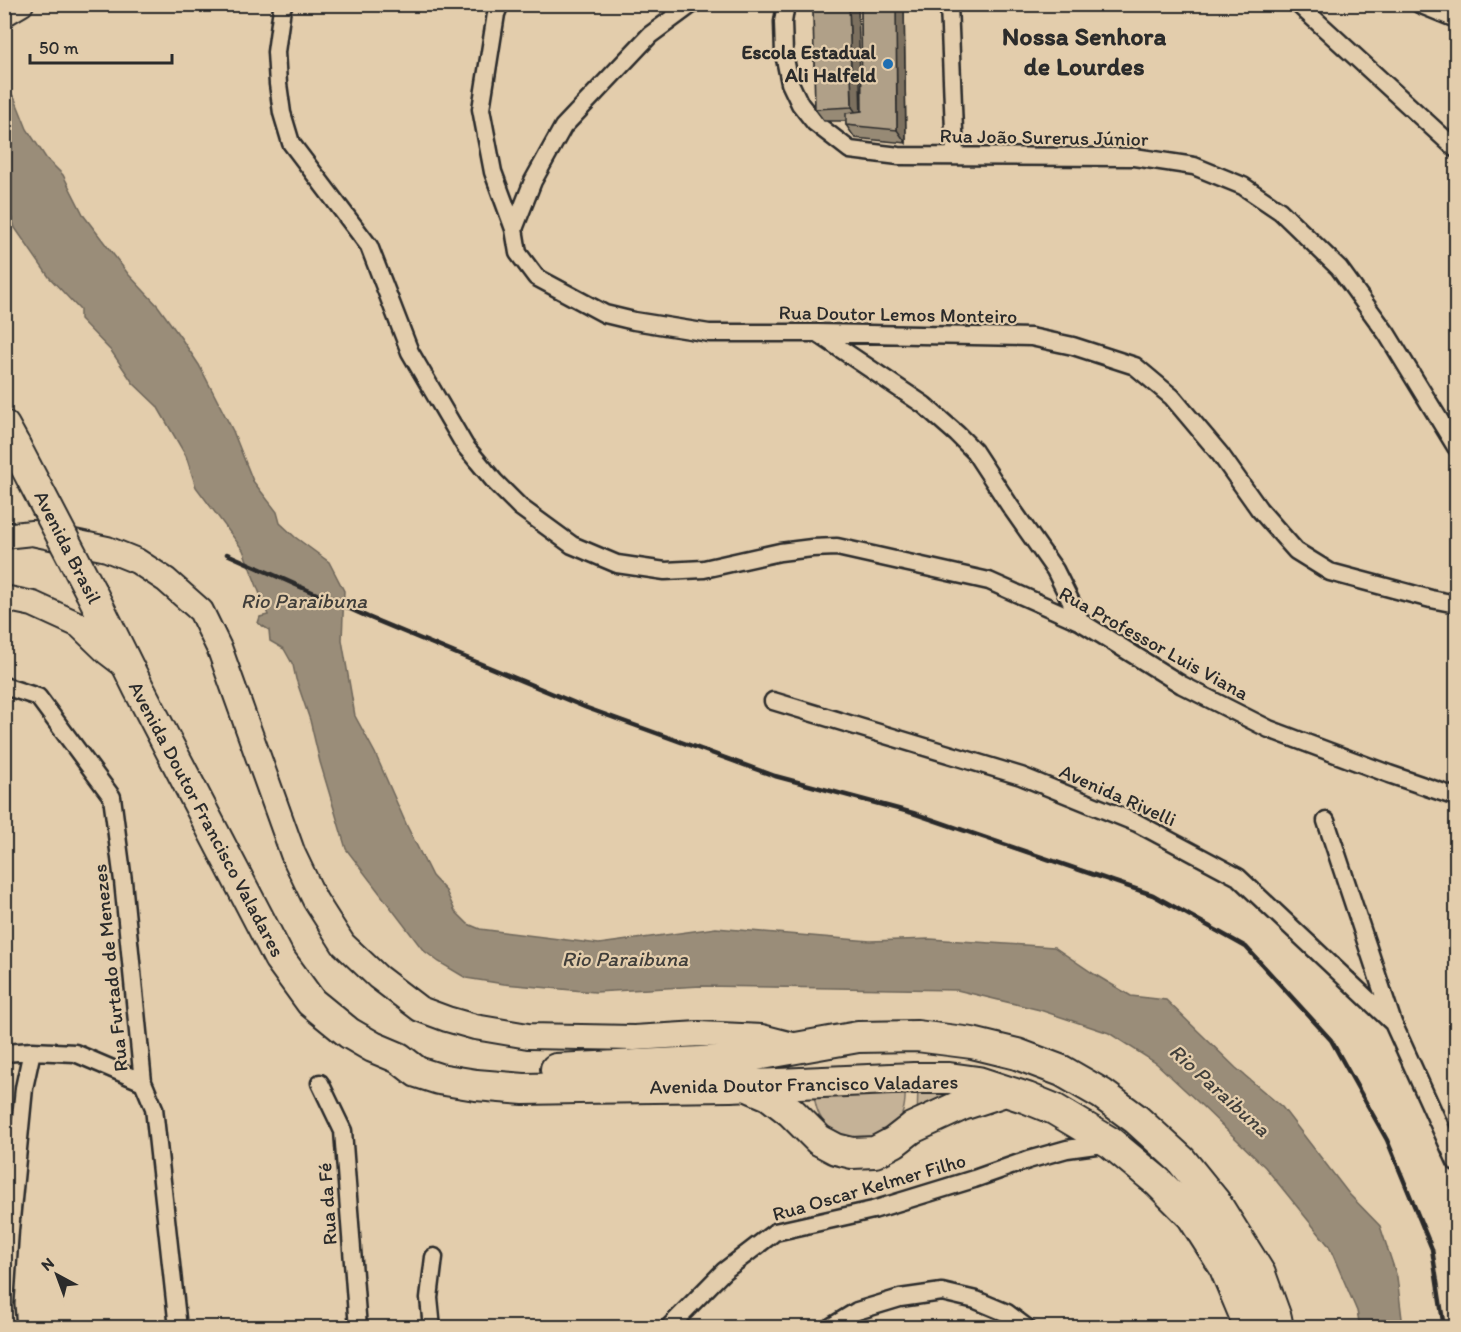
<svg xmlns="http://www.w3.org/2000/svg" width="1461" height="1332" viewBox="0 0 1461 1332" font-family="Itim,sans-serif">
<rect width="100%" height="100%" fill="#e3cdac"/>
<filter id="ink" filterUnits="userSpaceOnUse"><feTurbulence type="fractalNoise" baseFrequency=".0167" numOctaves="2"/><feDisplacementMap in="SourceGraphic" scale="12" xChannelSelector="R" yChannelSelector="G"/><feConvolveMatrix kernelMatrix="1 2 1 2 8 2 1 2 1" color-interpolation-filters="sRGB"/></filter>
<g filter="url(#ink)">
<path fill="#c5b297" stroke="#786e61" stroke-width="1.5" d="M 918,1085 L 986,1093 L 917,1122 Z
M 905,1088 C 907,1127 891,1129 860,1143 C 832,1132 816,1125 814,1092 Z"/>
<path fill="#9a8d79" stroke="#6e665a" stroke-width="1.5" d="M 4,82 L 15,99 L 27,129 L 46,158 L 63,175 L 84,216 L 129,275 L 158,306 L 181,338 L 199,365 L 233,431 L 253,481 L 277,512 L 280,523 L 295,537 L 329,562 L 344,591 L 342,640 L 355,716 L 375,753 L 407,826 L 432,876 L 446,891 L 455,911 L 468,924 L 480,929 L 599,944 L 716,928 L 870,941 L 930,939 L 1054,947 L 1094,974 L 1131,996 L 1166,1000 L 1236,1068 L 1282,1107 L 1349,1194 L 1380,1226 L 1397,1277 L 1403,1327 L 1360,1327 L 1357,1311 L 1329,1246 L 1265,1167 L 1199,1103 L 1156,1063 L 1109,1033 L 1040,1010 L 957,990 L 701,986 L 595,992 L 504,984 L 466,978 L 439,962 L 423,950 L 346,849 L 320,762 L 310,720 L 296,679 L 293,665 L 284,649 L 270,641 L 269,630 L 258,623 L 260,617 L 268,615 L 243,550 L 196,487 L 186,456 L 157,406 L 133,383 L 112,352 L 80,319 L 80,310 L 49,277 L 15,228 L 5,197 Z"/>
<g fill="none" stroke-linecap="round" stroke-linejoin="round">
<g stroke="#2b2b2b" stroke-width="21">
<path id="street" d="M 284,4 L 282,8 L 276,52 L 278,84 L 282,113 L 291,143 L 369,246 L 410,352 L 465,446 L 495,482 L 520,507 L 572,545 L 617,564 L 665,571 L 704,569 L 780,552 L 812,548 L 837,547 L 989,581 L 1081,622 L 1182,685 L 1269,729 L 1389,774 L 1456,797
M 500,4 L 496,14 L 481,109 L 493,172 L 514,229 L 518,253 L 536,277 L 605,314 L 634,321 L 709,333 L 816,333 L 1031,337 L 1073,346 L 1135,366 L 1172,397 L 1220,454 L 1259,509 L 1296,551 L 1330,572 L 1431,599 L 1456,604
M 786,4 L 783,22 L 784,54 L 790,83 L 800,104 L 815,123 L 850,150 L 899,156 L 1134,157 L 1194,166 L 1243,186 L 1280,211 L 1339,268 L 1387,334 L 1456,447
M 949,4 L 955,156
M 1298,4 L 1456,149
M 1419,4 L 1456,19
M 514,229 L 533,181 L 563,127 L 650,35 L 692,4
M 817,333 L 924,405 L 957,434 L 974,451 L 1010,506 L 1055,570 L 1081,622
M 4,686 L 38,697 L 112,797 L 123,881 L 143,1082 L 154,1108 L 178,1328
M 773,701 L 1021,776 L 1137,823 L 1238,877 L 1393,1023
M 1326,821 L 1393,1023 L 1456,1162
M 4,1053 L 32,1051 L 75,1053 L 143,1082
M 320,1083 L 343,1131 L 358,1328
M 7,1328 L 5,1304 L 10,1230 L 24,1088 L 32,1051
M 432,1328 L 429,1298 L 434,1257
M 668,1328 L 724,1271 L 775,1232 L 873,1210 L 974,1179 L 1028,1160 L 1067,1149 L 1110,1143
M 829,1328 L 857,1311 L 900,1298 L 942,1292 L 976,1300 L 1007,1313 L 1027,1328"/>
</g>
<g stroke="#2b2b2b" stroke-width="28">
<path id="secondary" d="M 4,14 L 21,4
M 4,536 L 32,533 L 107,549 L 137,561 L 166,580 L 201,611 L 220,650 L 293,854 L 315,900 L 343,944 L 378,977 L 420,1009 L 447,1019 L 475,1027 L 528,1036 L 634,1038 L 699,1034 L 762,1037 L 797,1046
M 4,598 L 33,604 L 79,625 L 108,653 L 125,666"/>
</g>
<g stroke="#2b2b2b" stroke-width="34">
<path id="highway" d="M 4,426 L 15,446
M 91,592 L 139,689 L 279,958 L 311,1002 L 349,1033 L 373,1047 L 399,1058 L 417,1072 L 439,1079 L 476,1085 L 524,1089 L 578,1088 L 730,1086 L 914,1078 L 949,1078 L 978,1082 L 1027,1098 L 1054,1109 L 1111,1143 L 1158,1182 L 1192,1216 L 1224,1266 L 1250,1328
M 556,1069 L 722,1061 L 858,1037 L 917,1036 L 972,1043 L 1017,1054 L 1062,1071 L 1102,1094 L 1136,1119 L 1181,1160 L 1215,1202 L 1260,1274 L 1276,1318 L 1278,1328
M 748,1086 L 769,1095 L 791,1112 L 819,1140 L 836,1149 L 852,1153 L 875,1152 L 894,1142 L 912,1128 L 962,1105 L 1005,1091"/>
</g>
<use href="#street" stroke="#e3cdac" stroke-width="16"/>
<use href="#secondary" stroke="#e3cdac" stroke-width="24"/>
<use href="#highway" stroke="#e3cdac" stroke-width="30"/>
<path stroke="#2b2b2b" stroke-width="4.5" d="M 227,554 L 368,617 L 587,708 L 775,776 L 913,813 L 1153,895 L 1246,947 L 1331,1040 L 1387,1140 L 1432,1249 L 1444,1328"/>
<g stroke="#2b2b2b" stroke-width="34" stroke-linecap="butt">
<path id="highway-bridge" d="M 15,446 L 91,592"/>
</g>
<use href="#highway-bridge" stroke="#e3cdac" stroke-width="30"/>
</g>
<path fill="#978a75" stroke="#2b2b2b" stroke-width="1.5" d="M 813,4 L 860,111 L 862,111 L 861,4 L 904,4 L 906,143 L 855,138 L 846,125 L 846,121 L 824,121 L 815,109 Z"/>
<path fill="#7b705f" stroke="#2b2b2b" stroke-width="1.5" d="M 849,4 L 858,4 L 861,120 L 852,107 Z
M 896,4 L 904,4 L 906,143 L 897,130 Z"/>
<path fill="#b0a088" stroke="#2b2b2b" stroke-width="1.5" d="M 813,4 L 849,4 L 852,107 L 815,109 Z
M 861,4 L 896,4 L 897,130 L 846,125 L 846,113 L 862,111 Z"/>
</g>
<circle fill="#1f6fb2" stroke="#e3cdac" stroke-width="2" cx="888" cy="64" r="6"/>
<g text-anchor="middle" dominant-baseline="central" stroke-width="4.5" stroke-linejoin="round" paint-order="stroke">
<g font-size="20" font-weight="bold" fill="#2b2b2b" stroke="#e3cdac" text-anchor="end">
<text x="876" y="52">Escola Estadual<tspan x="876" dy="23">Ali Halfeld</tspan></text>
</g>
<g font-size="20" fill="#2b2b2b" stroke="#e3cdac">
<text transform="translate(1044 137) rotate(1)">Rua João Surerus Júnior</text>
<text transform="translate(898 314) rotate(1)">Rua Doutor Lemos Monteiro</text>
<text transform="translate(68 547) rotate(63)">Avenida Brasil</text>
<text transform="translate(1154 643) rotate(29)">Rua Professor Luis Viana</text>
<text transform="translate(1118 795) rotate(24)">Avenida Rivelli</text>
<text transform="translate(207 819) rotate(62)">Avenida Doutor Francisco Valadares</text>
<text transform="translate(110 968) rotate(-96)">Rua Furtado de Menezes</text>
<text transform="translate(804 1084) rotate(-1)">Avenida Doutor Francisco Valadares</text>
<text transform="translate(869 1187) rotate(-16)">Rua Oscar Kelmer Filho</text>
<text transform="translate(327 1204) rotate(-94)">Rua da Fé</text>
</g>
<g font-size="21" font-style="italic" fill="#413f3b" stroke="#e3cdac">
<text x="304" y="600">Rio Paraibuna</text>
<text x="625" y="958">Rio Paraibuna</text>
<text transform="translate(1220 1090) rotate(42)">Rio Paraibuna</text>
</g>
<g font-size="26" font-weight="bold" fill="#2b2b2b" stroke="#e3cdac">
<text x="1084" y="36">Nossa Senhora<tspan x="1084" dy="30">de Lourdes</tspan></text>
</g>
</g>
<rect width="1461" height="1332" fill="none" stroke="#e3cdac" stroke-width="24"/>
<rect x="12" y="12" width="1437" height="1308" fill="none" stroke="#2b2b2b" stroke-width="2" filter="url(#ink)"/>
<g transform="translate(57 1275) rotate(319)" stroke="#e3cdac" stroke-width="4.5" paint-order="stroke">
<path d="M0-4.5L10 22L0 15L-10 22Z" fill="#2b2b2b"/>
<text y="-9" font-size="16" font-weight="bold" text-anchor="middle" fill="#2b2b2b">N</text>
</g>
<path d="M30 54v9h142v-9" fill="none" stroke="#2b2b2b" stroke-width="3"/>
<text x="39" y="54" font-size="18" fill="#2b2b2b" stroke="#e3cdac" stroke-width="4.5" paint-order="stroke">50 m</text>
</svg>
